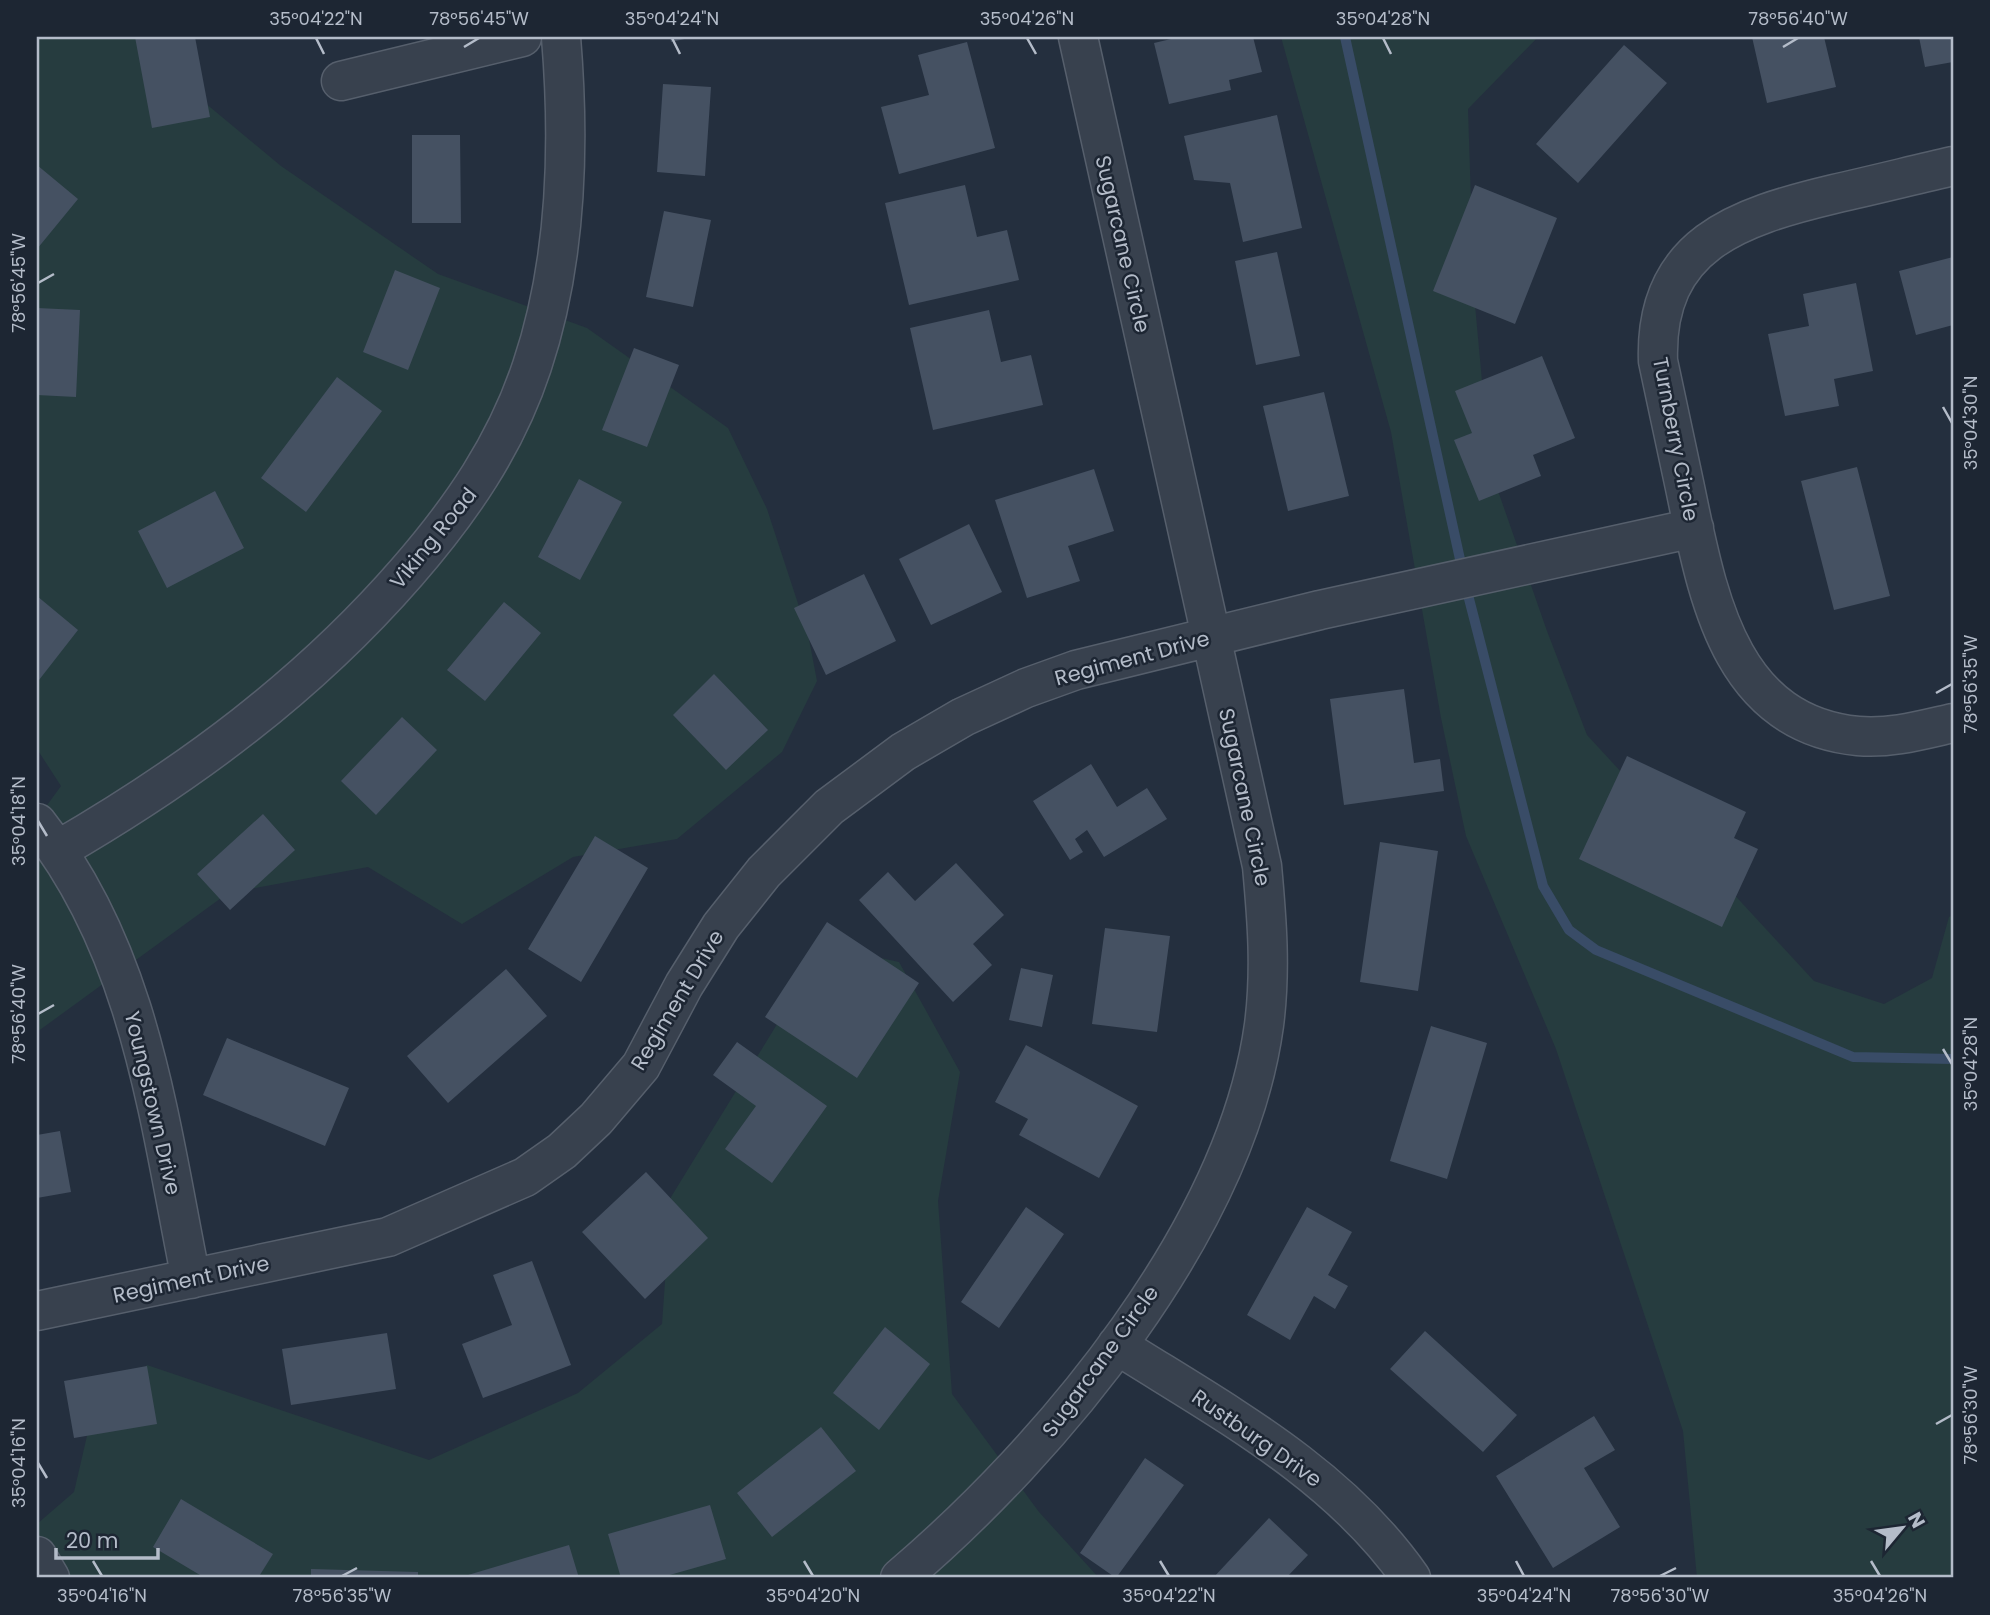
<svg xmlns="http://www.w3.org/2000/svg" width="1990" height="1615" viewBox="0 0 1990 1615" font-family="Poppins,sans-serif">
<rect width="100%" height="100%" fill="#242f3e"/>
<path fill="#263c3f" d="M 37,37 L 138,37 L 145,53 L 281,166 L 438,274 L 587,328 L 728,428 L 767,509 L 808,634 L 817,681 L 782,752 L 677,839 L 573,857 L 462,924 L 368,867 L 228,893 L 37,1032 L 37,819 L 61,786 L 37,749 Z
M 1281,37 L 1538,37 L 1468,109 L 1474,294 L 1490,468 L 1547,631 L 1587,735 L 1814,981 L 1884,1004 L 1932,978 L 1949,917 L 1953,915 L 1953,1578 L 1697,1578 L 1683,1431 L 1556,1049 L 1466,836 L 1441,718 L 1391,432 Z
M 825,946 L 899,962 L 960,1072 L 938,1201 L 952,1394 L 1039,1512 L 1099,1578 L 37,1578 L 37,1524 L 74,1492 L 93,1410 L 147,1365 L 429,1460 L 578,1393 L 662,1324 L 671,1197 Z"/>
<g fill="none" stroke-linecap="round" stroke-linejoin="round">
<path stroke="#394c67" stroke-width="10" d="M 1345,37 L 1467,591 L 1543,886 L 1569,930 L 1596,950 L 1853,1057 L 1953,1059"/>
</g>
<path fill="#455162" d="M 135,37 L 195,37 L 210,117 L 152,128 Z
M 670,37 L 689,37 L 689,38 L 671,42 Z
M 1171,37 L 1253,37 L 1262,72 L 1229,80 L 1231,90 L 1169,104 L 1154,43 L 1171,39 Z
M 1752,37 L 1824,37 L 1836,87 L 1767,103 Z
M 1919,37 L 1953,37 L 1953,62 L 1925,67 Z
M 967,42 L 995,148 L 899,174 L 881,107 L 929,95 L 918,55 Z
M 1624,45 L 1667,83 L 1578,183 L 1536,144 Z
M 663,84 L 711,87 L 705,176 L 657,172 Z
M 1277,115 L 1302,228 L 1243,242 L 1230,183 L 1194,180 L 1184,136 Z
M 412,135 L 460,135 L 461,223 L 412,223 Z
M 37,165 L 78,199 L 37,249 Z
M 965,185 L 977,237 L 1007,230 L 1019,280 L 909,305 L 885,203 Z
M 1475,185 L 1557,218 L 1515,324 L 1433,291 Z
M 664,211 L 711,220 L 693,307 L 646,297 Z
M 1277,252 L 1300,356 L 1256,365 L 1235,261 Z
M 1953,257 L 1953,325 L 1916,335 L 1899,271 Z
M 395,270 L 440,288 L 408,370 L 363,352 Z
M 1856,283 L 1873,371 L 1834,379 L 1839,406 L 1785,416 L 1768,334 L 1809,326 L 1803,294 Z
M 37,308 L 80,310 L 76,397 L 37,395 Z
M 989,310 L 1001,362 L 1031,355 L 1043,405 L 933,430 L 910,328 Z
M 634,348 L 679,365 L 647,447 L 602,430 Z
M 1542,356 L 1575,438 L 1533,455 L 1541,476 L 1479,501 L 1454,440 L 1472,433 L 1455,391 Z
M 337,377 L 382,411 L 306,512 L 261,478 Z
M 1324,392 L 1349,496 L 1288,511 L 1263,406 Z
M 1857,467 L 1890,596 L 1834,610 L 1801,481 Z
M 1094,469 L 1114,531 L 1068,546 L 1080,581 L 1027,598 L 995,500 Z
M 579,479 L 622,502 L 580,580 L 538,557 Z
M 215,491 L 244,548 L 167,588 L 138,531 Z
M 969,524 L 1002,592 L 931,625 L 899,559 Z
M 864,574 L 896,641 L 826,675 L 794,608 Z
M 37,596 L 78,630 L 39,680 L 37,678 Z
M 504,602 L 541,633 L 485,701 L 447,670 Z
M 714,674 L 768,730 L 726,770 L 673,715 Z
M 1404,689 L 1414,763 L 1440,759 L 1444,791 L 1344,805 L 1330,699 Z
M 402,717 L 437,750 L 376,815 L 341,781 Z
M 1627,756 L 1746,812 L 1734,838 L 1758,849 L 1722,927 L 1579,859 Z
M 1091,764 L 1117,807 L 1147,788 L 1167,819 L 1104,857 L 1087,830 L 1075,839 L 1083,852 L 1070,860 L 1033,801 Z
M 263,814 L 295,850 L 230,910 L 197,874 Z
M 595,836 L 648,868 L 581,982 L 528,949 Z
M 1380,842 L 1438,851 L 1418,991 L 1360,982 Z
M 956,863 L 1004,915 L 973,944 L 992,965 L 953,1002 L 859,900 L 888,872 L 915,901 Z
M 827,922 L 919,983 L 857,1078 L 765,1017 Z
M 1105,928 L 1170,936 L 1157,1032 L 1092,1024 Z
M 1021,968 L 1053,975 L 1042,1027 L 1009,1020 Z
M 506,969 L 547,1016 L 448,1103 L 407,1056 Z
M 1431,1026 L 1487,1043 L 1447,1179 L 1390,1161 Z
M 227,1038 L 349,1088 L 325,1146 L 203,1095 Z
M 737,1042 L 827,1106 L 772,1183 L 725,1149 L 756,1106 L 713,1075 Z
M 1026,1045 L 1138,1106 L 1099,1178 L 1019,1135 L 1028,1119 L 995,1102 Z
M 60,1131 L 71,1192 L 37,1198 L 37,1135 Z
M 646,1172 L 708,1238 L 645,1299 L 582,1232 Z
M 1026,1207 L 1064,1234 L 999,1328 L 961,1302 Z
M 1307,1207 L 1352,1232 L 1328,1275 L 1348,1286 L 1335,1309 L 1314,1296 L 1290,1340 L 1247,1315 Z
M 532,1261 L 571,1365 L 483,1398 L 462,1344 L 512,1325 L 493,1275 Z
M 885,1327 L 930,1364 L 879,1430 L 833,1393 Z
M 1425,1331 L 1517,1415 L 1483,1452 L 1390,1369 Z
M 387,1333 L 396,1389 L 291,1405 L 282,1349 Z
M 147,1366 L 157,1424 L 74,1438 L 64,1381 Z
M 1594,1416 L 1615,1450 L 1584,1468 L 1620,1527 L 1553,1568 L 1496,1476 Z
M 821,1427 L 856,1471 L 772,1537 L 737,1493 Z
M 1145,1458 L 1184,1485 L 1116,1578 L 1080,1553 Z
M 181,1499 L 273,1554 L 258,1578 L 205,1578 L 153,1547 Z
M 710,1505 L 726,1559 L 659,1578 L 621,1578 L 608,1534 Z
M 1269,1518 L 1308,1555 L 1286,1578 L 1213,1578 Z
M 569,1545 L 579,1578 L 468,1578 L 468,1575 Z
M 311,1569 L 418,1572 L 418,1578 L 311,1578 Z"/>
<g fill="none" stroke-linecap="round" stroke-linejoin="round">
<g stroke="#565f6c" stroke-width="41">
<path id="minor" d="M 341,81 L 522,37
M 1953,166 C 1914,175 1874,185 1834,194 C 1738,217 1654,244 1658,361 C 1668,409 1679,458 1689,507 C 1710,607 1735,724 1858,736 C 1890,739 1922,730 1953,723
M 37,823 C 141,954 159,1121 191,1279
M 58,850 C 189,774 307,687 407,572 C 461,510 506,445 532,366 C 567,262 570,145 561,37
M 37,1311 L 388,1237 L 525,1177 L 562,1151 L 596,1119 L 641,1066 L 684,985 L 721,926 L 764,872 L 829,807 L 903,752 L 963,717 L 1026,688 L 1076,670 L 1320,610 L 1694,528
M 1117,1345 C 1223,1412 1338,1473 1411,1578
M 37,1556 L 50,1578
M 900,1578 C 1053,1448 1236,1229 1264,1025 C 1271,971 1267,920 1262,866 L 1078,37"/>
</g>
<use href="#minor" stroke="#38414e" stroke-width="38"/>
</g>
<path fill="none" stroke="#b4bcc9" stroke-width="2.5" d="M 316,38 L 324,54M 672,38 L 680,54M 1027,38 L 1036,54M 1383,38 L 1391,54M 464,47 L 479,38M 1783,47 L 1798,38M 38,283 L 54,274M 1943,407 L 1952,423M 1936,693 L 1952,684M 38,821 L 47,836M 38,1014 L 54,1005M 1943,1049 L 1952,1064M 1936,1424 L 1952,1415M 38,1463 L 47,1478M 93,1561 L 102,1576M 804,1561 L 813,1576M 1160,1561 L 1169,1576M 1516,1561 L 1524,1576M 1871,1561 L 1880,1576M 342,1576 L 357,1568M 1660,1576 L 1676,1568"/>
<g text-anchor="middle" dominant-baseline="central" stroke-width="5" stroke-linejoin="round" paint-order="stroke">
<g font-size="21" fill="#b4bcc9" stroke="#1d2633">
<text transform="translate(1123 244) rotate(77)">Sugarcane Circle</text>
<text transform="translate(1676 439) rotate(79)">Turnberry Circle</text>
<text transform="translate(433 538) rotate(-51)">Viking Road</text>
<text transform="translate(1132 658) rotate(-15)">Regiment Drive</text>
<text transform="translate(1245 797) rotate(78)">Sugarcane Circle</text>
<text transform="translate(677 1000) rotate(-59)">Regiment Drive</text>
<text transform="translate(153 1103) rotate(77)">Youngstown Drive</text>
<text transform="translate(191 1279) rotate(-12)">Regiment Drive</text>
<text transform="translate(1100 1361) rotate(-54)">Sugarcane Circle</text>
<text transform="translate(1257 1438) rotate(35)">Rustburg Drive</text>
</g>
</g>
<rect width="1990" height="1615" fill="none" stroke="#1d2633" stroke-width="77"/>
<g transform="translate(1902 1528) rotate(61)" stroke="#1d2633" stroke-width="5" paint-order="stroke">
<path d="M0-5L12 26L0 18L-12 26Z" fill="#b4bcc9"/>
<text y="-10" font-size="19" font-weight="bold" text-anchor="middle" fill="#b4bcc9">N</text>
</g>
<path d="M56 1548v10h102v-10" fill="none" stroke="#b4bcc9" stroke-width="3.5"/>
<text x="66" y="1548" font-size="21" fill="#b4bcc9" stroke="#1d2633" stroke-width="5" paint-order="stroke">20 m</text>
<rect x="38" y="38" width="1914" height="1538" fill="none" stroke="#b4bcc9" stroke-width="2.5"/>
<g font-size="18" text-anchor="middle" fill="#b4bcc9">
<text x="316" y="25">35°04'22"N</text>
<text x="479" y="25">78°56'45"W</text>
<text x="672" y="25">35°04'24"N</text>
<text x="1027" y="25">35°04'26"N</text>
<text x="1383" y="25">35°04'28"N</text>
<text x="1798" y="25">78°56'40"W</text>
<text transform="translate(19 283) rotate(-90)" y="6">78°56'45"W</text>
<text transform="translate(1971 423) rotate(-90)" y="6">35°04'30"N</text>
<text transform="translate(1971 684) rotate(-90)" y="6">78°56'35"W</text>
<text transform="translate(19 821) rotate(-90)" y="6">35°04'18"N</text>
<text transform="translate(19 1014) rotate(-90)" y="6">78°56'40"W</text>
<text transform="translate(1971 1064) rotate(-90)" y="6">35°04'28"N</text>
<text transform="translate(1971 1415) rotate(-90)" y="6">78°56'30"W</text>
<text transform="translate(19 1463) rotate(-90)" y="6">35°04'16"N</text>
<text x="102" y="1602">35°04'16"N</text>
<text x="342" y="1602">78°56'35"W</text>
<text x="813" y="1602">35°04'20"N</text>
<text x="1169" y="1602">35°04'22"N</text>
<text x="1524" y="1602">35°04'24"N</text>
<text x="1660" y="1602">78°56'30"W</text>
<text x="1880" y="1602">35°04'26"N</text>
</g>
</svg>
